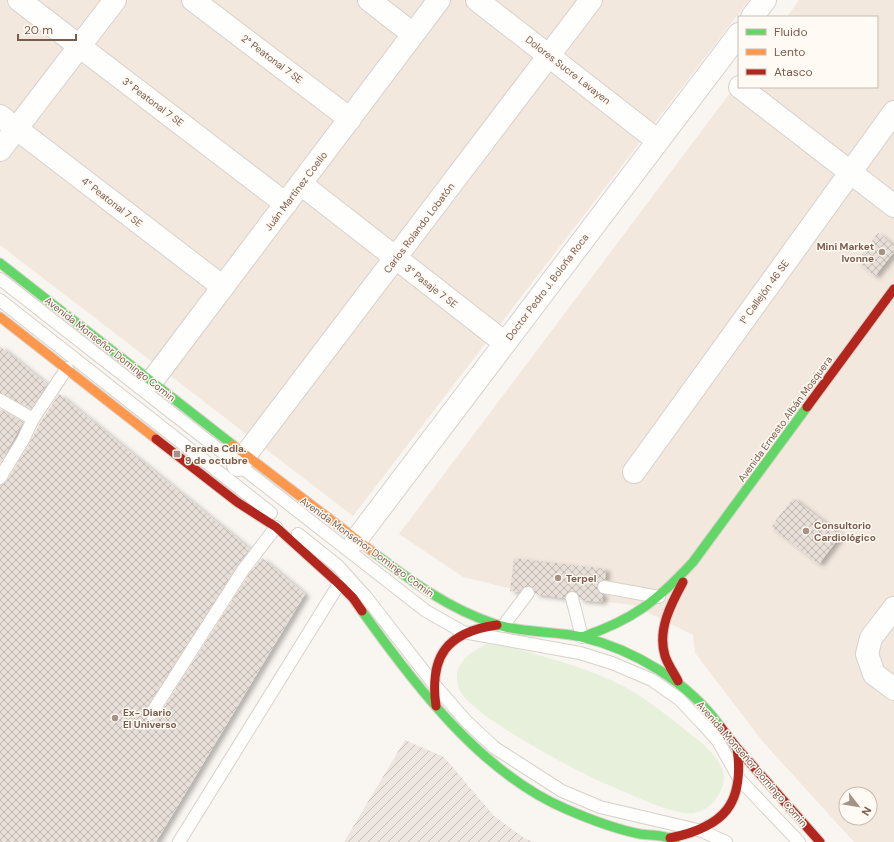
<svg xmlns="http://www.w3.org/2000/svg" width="894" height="842" viewBox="0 0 894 842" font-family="'DM Sans',sans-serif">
<defs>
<pattern id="industrial-furrows" width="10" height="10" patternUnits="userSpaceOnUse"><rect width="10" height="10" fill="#ede5e0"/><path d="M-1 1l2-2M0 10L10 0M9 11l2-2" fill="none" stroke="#c5bdb8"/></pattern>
<pattern id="building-cross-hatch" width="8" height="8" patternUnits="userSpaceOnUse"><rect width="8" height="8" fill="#e6ded7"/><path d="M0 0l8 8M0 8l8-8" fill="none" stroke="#bfb7b1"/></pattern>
<filter id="shadow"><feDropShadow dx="4.5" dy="2.5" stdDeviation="2" flood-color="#0004"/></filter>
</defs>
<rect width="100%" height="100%" fill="#f9f5f0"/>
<path fill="#f2e8de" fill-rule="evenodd" d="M 0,0 L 749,0 L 353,516 L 0,245 Z
M 799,0 L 894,0 L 894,842 L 854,842 L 764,743 L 695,653 L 693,635 L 633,605 L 528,593 L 463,577 L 399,534 L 739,81 L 739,87 L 877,87 L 877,17 L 787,17 ZM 846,794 L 870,794 L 870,818 L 846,818 Z"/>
<path fill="url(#industrial-furrows)" d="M 405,740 L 444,757 L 494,816 L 524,838 L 533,842 L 344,842 Z"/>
<path fill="#e7f0db" d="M 487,644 C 508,645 526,651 545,657 C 570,664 594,672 617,683 C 641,695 663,712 683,728 C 695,738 709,747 717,760 C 726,772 726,781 719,794 C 715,803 705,811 694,813 C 673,816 626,792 606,784 C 578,772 469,715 459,689 C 451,665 468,653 487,644 Z"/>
<path fill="url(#building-cross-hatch)" filter="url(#shadow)" d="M 878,233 L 894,246 L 894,252 L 875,276 L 857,261 Z
M 0,346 L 47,384 L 31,409 L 0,393 Z
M 59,394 L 250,549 L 237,566 L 145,710 L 144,714 L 147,720 L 151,721 L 157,718 L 249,574 L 262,558 L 305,594 L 156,842 L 0,842 L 0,485 L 6,482 L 29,444 L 40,423 Z
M 0,409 L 23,422 L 0,464 Z
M 793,498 L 841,535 L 819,564 L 771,527 Z
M 514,558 L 606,569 L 605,580 L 599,582 L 597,586 L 599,592 L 603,594 L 602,602 L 580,600 L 578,593 L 574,591 L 567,592 L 565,598 L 535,594 L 533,587 L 529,586 L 525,586 L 519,592 L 510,591 Z"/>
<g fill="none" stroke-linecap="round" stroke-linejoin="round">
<g stroke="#d7d1cb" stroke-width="14">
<path id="lane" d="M 0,279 L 426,611 L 463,632 L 580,653 L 612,663 L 652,680 L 679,699 L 702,723 L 718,741 L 740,780 L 799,842
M 0,300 L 271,513
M 0,400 L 33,419
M 0,478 L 23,440 L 33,419 L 67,368
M 298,534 L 338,566 L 366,597 L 433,683 L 466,721 L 495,748 L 562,791 L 600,807 L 702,831 L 726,842
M 604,587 L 659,597
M 572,598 L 582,637
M 503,626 L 528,593
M 151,714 L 243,570 L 276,527
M 179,842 L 339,584"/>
</g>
<g stroke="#d7d1cb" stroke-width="24">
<path id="street" d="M 19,0 L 286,204
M 193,0 L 350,119
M 369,0 L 413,34
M 477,0 L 658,141
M 752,17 L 765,0
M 740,87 L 894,206
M 0,116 L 223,287
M 0,150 L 115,0
M 301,184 L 505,343
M 152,381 L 439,0
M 238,465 L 591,0
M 634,472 L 894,112
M 356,540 L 739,34
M 894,608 L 871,638 L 867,654 L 874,674 L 894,689"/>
</g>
<g stroke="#d9d2cb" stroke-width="11">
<path id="fast" d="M 0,263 L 233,445
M 373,552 C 411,581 449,609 495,624 C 520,633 556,631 582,637 C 635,650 688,682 720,726
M 362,611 C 414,684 481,773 566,809 C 589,819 615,829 640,834 C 652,836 666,834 675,842
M 582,637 C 633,620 657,601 693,562 L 807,407"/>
</g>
<g stroke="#d9d2cb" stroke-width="11">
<path id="slow" d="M 0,317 L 156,439
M 233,445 L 373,552"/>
</g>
<g stroke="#d9d2cb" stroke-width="11">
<path id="jam" d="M 807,407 L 894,289
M 156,439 L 237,502 L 276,527 L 339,584 L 353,598 L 362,611
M 678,681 C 674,673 668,665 665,656 C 657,630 671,604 683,582
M 436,706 C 429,656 447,632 497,625
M 720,726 L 737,748 L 820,842
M 670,838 C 724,827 745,804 737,748"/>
</g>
<use href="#lane" stroke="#fefefd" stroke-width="12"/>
<use href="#street" stroke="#fefefd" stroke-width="22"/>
<use href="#fast" stroke="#63d668" stroke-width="9"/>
<use href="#slow" stroke="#ff974d" stroke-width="9"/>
<use href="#jam" stroke="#b3261e" stroke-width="9"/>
</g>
<g fill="#a69286" stroke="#fffaf3" stroke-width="1.5">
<circle cx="882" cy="252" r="4"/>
<rect x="173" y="450" width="8" height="8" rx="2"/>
<circle cx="806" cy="531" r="4"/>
<circle cx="558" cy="578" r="4"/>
<circle cx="115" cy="718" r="4"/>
</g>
<g text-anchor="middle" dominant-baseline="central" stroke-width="3" stroke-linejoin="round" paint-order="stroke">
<g font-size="10" fill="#7a5c4d" stroke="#fffaf3">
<text transform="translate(272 59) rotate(37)">2° Peatonal 7 SE</text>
<text transform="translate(568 70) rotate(38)">Dolores Sucre Lavayen</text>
<text transform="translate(153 102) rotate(37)">3° Peatonal 7 SE</text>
<text transform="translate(296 191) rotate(-53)">Juán Martínez Coello</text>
<text transform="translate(112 202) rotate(38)">4° Peatonal 7 SE</text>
<text transform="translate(419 228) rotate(-53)">Carlos Rolando Lobatón</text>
<text transform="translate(431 286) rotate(38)">3° Pasaje 7 SE</text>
<text transform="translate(547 287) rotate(-53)">Doctor Pedro J. Boloña Roca</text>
<text transform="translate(764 292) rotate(-54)">1º Callejón 46 SE</text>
<text transform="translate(110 349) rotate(38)">Avenida Monseñor Domingo Comin</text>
<text transform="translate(785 419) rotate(-54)">Avenida Ernesto Albán Mosquera</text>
<text transform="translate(367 547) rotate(36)">Avenida Monseñor Domingo Comin</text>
<text transform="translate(752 764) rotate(49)">Avenida Monseñor Domingo Comin</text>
</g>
<g font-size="10" font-weight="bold" fill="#7a5c4d" stroke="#fffaf3" text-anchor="start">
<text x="874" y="246" text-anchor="end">Mini Market<tspan x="874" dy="12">Ivonne</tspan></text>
<text x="185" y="448">Parada Cdla.<tspan x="185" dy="12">9 de octubre</tspan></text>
<text x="814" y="525">Consultorio<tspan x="814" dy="12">Cardiológico</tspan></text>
<text x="566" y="578">Terpel</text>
<text x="123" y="712">Ex- Diario<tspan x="123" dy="12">El Universo</tspan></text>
</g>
</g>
<rect x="738" y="16" width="140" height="72" fill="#fffaf3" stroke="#cabbb1"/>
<rect x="746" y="29" width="20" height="6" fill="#63d668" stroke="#cabbb1"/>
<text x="774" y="36" font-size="12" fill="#7a5c4d">Fluido</text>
<rect x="746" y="49" width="20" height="6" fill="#ff974d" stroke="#cabbb1"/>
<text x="774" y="56" font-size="12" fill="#7a5c4d">Lento</text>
<rect x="746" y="69" width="20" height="6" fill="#b3261e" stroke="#cabbb1"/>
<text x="774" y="76" font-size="12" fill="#7a5c4d">Atasco</text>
<g transform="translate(858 806) rotate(121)"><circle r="19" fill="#fffaf3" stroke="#cabbb1"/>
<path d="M0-3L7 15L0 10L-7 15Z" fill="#a69286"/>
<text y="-6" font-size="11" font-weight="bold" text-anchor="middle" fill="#7a5c4d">N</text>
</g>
<path d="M18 34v6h58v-6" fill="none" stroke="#7a5c4d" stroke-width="2"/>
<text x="24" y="34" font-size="12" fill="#7a5c4d" stroke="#fffaf3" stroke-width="3" paint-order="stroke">20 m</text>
</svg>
